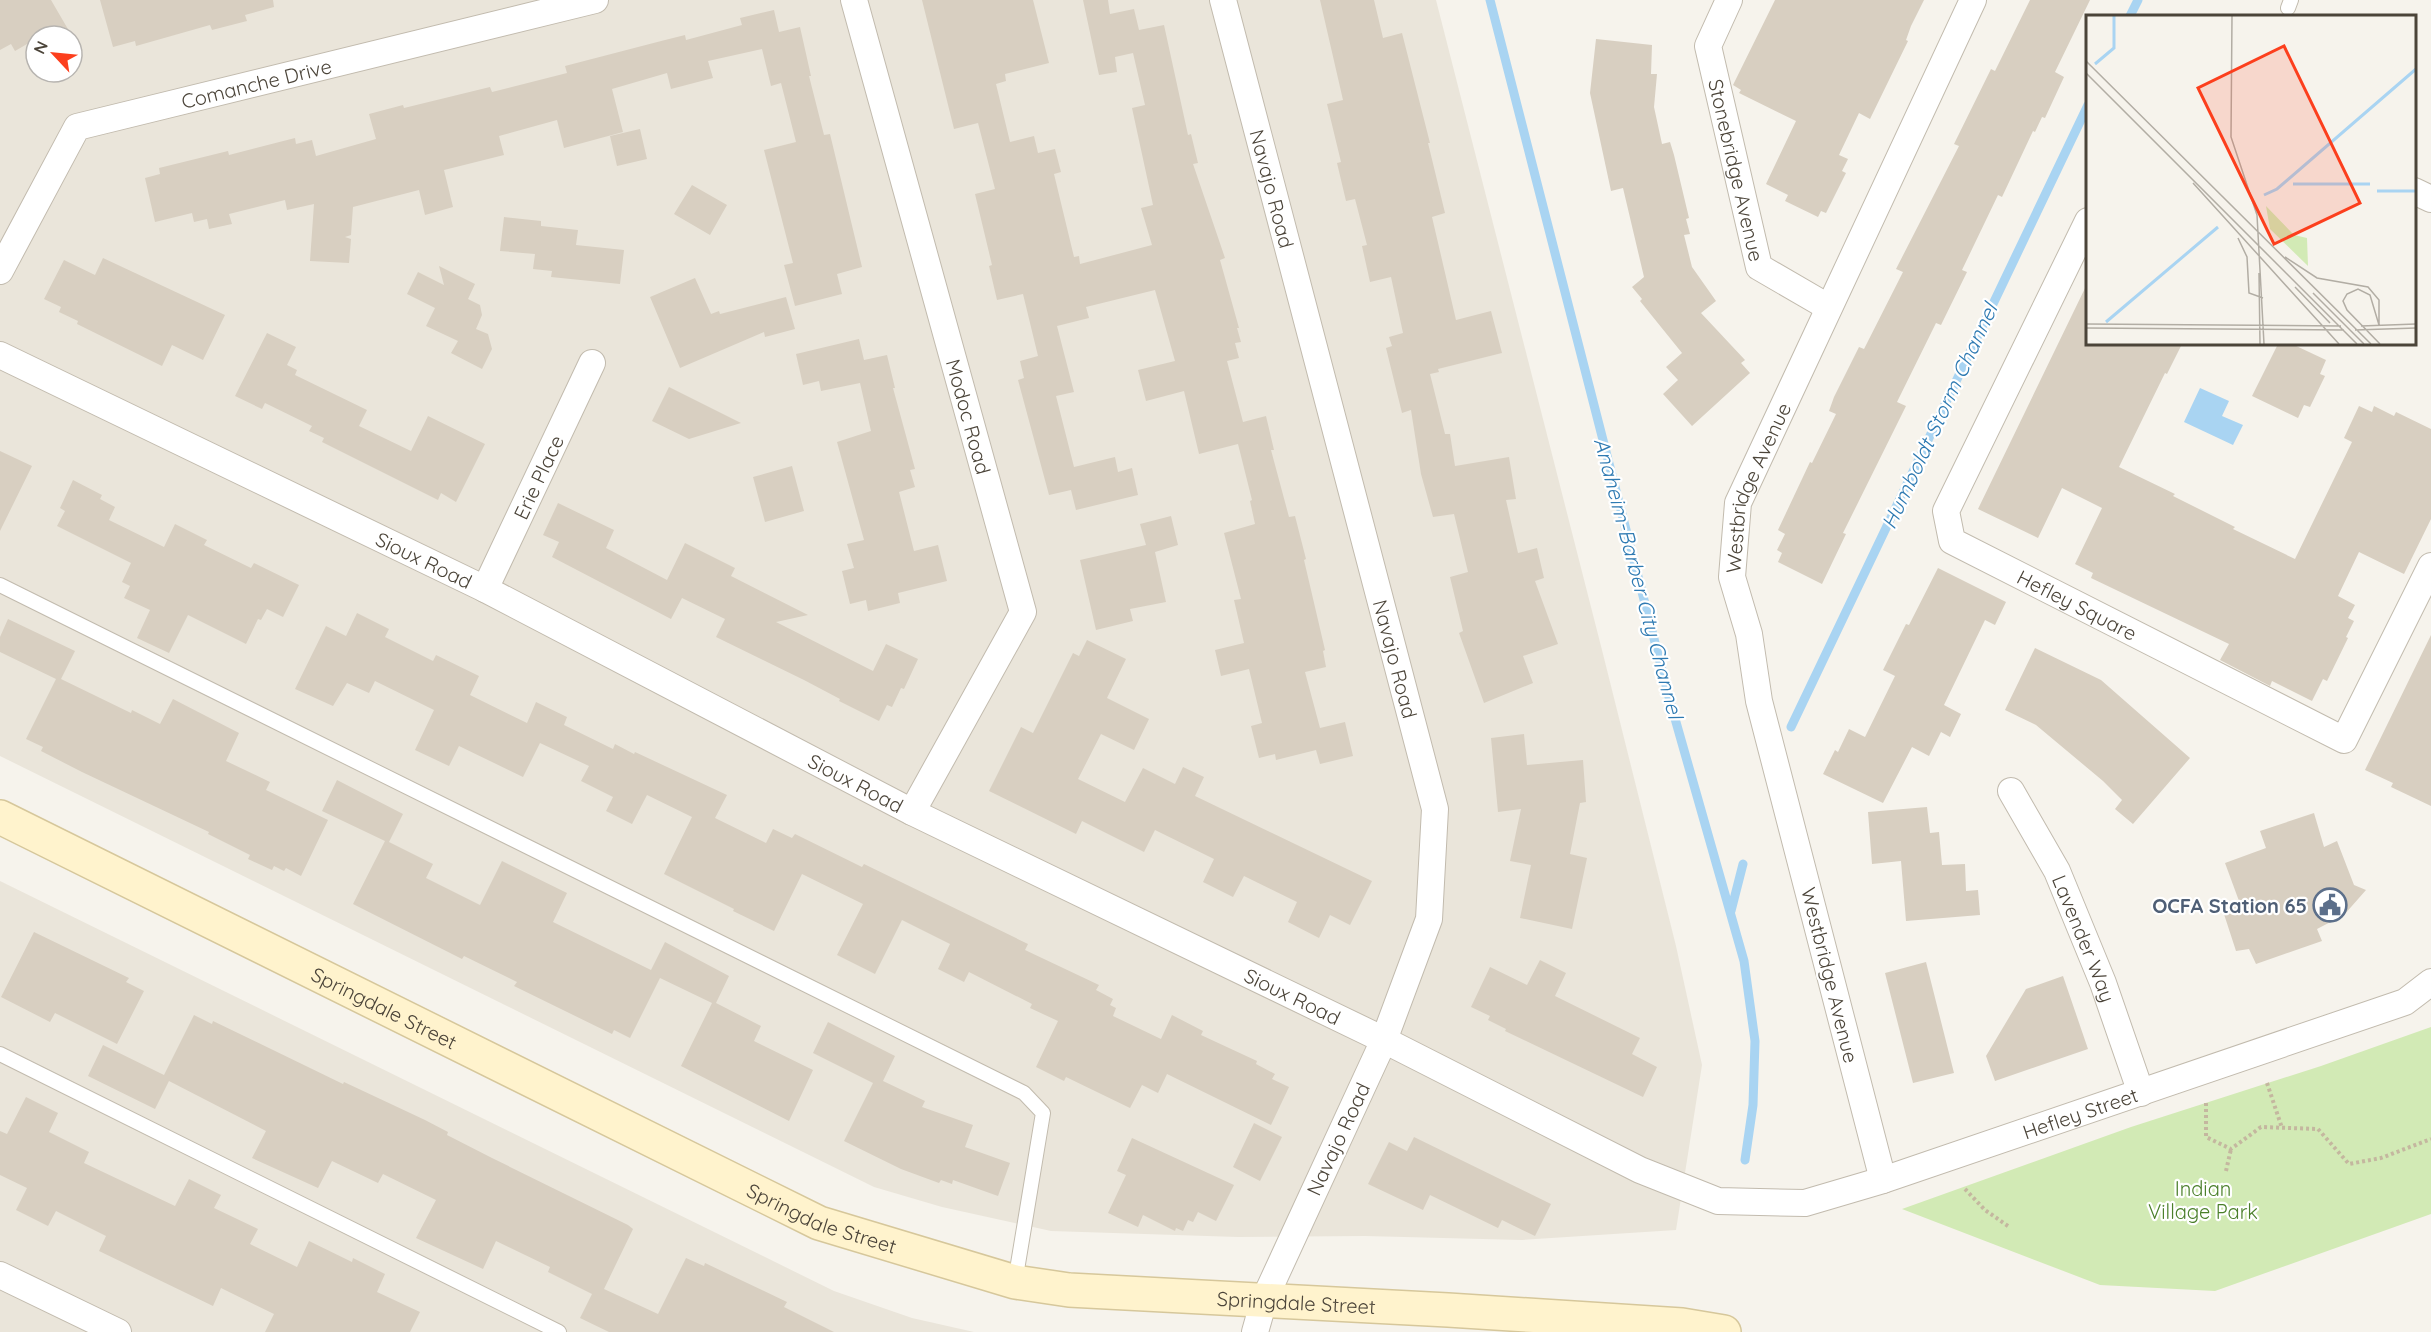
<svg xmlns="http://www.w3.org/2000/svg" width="2431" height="1332" viewBox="0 0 2431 1332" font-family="Quicksand,sans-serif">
<rect width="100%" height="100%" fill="#f6f3ec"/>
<path fill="#eae5da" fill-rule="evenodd" d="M 0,0 L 1436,0 L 1603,654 L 1676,946 L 1702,1065 L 1676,1230 L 1522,1240 L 1365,1236 L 1238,1237 L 1051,1231 L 942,1207 L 874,1187 L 0,756 ZM 36,36 L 72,36 L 72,72 L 36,72 Z
M 0,881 L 834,1291 L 912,1318 L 974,1332 L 0,1332 Z"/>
<path fill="#d2eab5" d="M 2431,1027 L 2431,1214 L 2215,1291 L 2100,1285 L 1902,1209 L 2131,1127 L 2321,1066 Z"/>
<path fill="#a9d4f2" d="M 2200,388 L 2229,401 L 2222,416 L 2243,425 L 2233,445 L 2184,422 Z"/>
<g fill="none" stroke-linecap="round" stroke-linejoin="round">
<path stroke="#a9d4f2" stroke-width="9" d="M 1490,0 L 1670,701 L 1744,961 L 1755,1041 L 1753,1105 L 1745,1160
M 2130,16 L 2138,0
M 1791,727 L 2088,105
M 1731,911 L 1743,864"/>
</g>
<path fill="#d8cfc1" d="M 0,0 L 51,0 L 72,36 L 36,36 L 36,43 L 34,40 L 15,51 L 11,44 L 0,50 Z
M 100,0 L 273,0 L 274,7 L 245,15 L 247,21 L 212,30 L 210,25 L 136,46 L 135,41 L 113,47 Z
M 922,0 L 1033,0 L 1049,63 L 1005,74 L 1006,81 L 996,84 L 1010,142 L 1034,136 L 1038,153 L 1055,149 L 1061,172 L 1054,174 L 1074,257 L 1079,256 L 1080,264 L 1152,245 L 1141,208 L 1153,205 L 1132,108 L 1145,105 L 1133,53 L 1115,57 L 1117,72 L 1099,75 L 1083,0 L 1108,0 L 1110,14 L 1134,9 L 1139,30 L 1164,25 L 1188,135 L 1191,134 L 1198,163 L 1193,164 L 1225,258 L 1220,260 L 1239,328 L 1237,328 L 1241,342 L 1235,343 L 1239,358 L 1227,361 L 1243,422 L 1266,416 L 1274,450 L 1271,450 L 1289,517 L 1295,516 L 1306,559 L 1304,560 L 1325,650 L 1323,651 L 1326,667 L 1305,672 L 1320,728 L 1345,722 L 1353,756 L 1320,764 L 1316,750 L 1276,760 L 1275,754 L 1259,758 L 1251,726 L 1262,723 L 1249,669 L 1221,676 L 1215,650 L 1244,643 L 1234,600 L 1241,599 L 1224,533 L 1255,524 L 1250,501 L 1252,500 L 1238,444 L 1199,454 L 1184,391 L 1146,401 L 1138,370 L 1175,361 L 1155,290 L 1086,307 L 1089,318 L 1057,326 L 1074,392 L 1056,396 L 1074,467 L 1115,457 L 1118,472 L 1132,468 L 1138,495 L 1076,510 L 1071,490 L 1049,495 L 1018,380 L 1024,378 L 1020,361 L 1038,356 L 1023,294 L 997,300 L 989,266 L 992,265 L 975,194 L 995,189 L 978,123 L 954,129 Z
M 1320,0 L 1374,0 L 1383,38 L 1402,33 L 1430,143 L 1428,143 L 1445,213 L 1432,217 L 1456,320 L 1491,311 L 1502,353 L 1438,369 L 1439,372 L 1430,374 L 1445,434 L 1450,434 L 1455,466 L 1509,457 L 1516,499 L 1506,500 L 1518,553 L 1537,548 L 1544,578 L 1535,581 L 1558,644 L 1523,656 L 1533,683 L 1484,703 L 1459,633 L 1463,631 L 1450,577 L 1468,572 L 1454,514 L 1433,517 L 1421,474 L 1411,410 L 1402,413 L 1386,348 L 1392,346 L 1389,337 L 1403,333 L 1391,277 L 1370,282 L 1362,246 L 1367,245 L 1355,199 L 1346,201 L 1337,163 L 1341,162 L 1327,104 L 1343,100 Z
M 1775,0 L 1924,0 L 1911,26 L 1906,40 L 1908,41 L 1870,119 L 1859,113 L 1839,155 L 1848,159 L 1842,171 L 1846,173 L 1826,213 L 1821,211 L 1818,217 L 1785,201 L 1788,195 L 1766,184 L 1796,121 L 1739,93 L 1741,90 L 1733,85 Z
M 2030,0 L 2090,0 L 2055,72 L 2064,77 L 2045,118 L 2042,117 L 2035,132 L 2033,131 L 2002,197 L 1998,195 L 1962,270 L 1967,272 L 1941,325 L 1936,323 L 1897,402 L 1906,406 L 1843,533 L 1846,534 L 1822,584 L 1778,562 L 1782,553 L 1777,550 L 1785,534 L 1778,530 L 1810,462 L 1812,463 L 1836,414 L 1829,411 L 1834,397 L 1859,347 L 1864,349 L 1903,272 L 1896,269 L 1959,146 L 1954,144 L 1991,69 L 1995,71 Z
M 774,10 L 779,32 L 800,27 L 811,76 L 809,76 L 824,135 L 830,134 L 862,267 L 837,274 L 842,294 L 795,306 L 784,265 L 793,263 L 764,150 L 796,142 L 781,83 L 771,86 L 762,49 L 708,61 L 713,78 L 671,89 L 667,73 L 612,89 L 623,132 L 564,148 L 557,120 L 499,136 L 504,155 L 444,170 L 453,207 L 425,215 L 419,190 L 353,207 L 351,235 L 345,237 L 351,239 L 349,263 L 310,261 L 314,204 L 287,210 L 285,200 L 229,214 L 232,224 L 209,229 L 207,219 L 194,222 L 192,213 L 155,222 L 145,178 L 160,174 L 159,168 L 228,151 L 229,155 L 295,138 L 296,144 L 312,140 L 316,156 L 376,139 L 369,114 L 403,105 L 404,108 L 490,87 L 492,92 L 567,73 L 565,66 L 665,40 L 685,35 L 686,40 L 742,25 L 740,18 Z
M 1596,39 L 1652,45 L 1651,74 L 1657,74 L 1654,107 L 1662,144 L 1670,142 L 1674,155 L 1689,218 L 1686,219 L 1690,234 L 1684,235 L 1692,267 L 1716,301 L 1701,313 L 1745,360 L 1741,363 L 1750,373 L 1692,426 L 1663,394 L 1678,380 L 1666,367 L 1682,353 L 1640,301 L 1642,299 L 1632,287 L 1644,277 L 1623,188 L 1611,191 L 1590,93 Z
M 640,129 L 647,159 L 617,166 L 610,136 Z
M 692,185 L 727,205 L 710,235 L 674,214 Z
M 504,217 L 541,221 L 541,226 L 578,230 L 576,245 L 624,250 L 620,284 L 551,277 L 552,271 L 533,269 L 535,254 L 500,251 Z
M 103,258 L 225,315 L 203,360 L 172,345 L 162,366 L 77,324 L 78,321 L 59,312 L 61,307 L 44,299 L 64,260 L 95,275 Z
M 439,266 L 475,284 L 468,299 L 480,305 L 482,315 L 476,329 L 488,334 L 492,349 L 482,369 L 451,353 L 458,341 L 426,326 L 435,308 L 407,294 L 418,272 L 444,285 Z
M 695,278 L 711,314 L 719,311 L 720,314 L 786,297 L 795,329 L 765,337 L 764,332 L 680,368 L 650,297 Z
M 2088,282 L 2088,344 L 2182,344 L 2167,374 L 2165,373 L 2119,467 L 2175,494 L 2173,496 L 2235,527 L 2233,529 L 2295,559 L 2352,442 L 2344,438 L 2359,406 L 2372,412 L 2374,406 L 2394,416 L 2396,412 L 2431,429 L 2431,519 L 2404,574 L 2359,552 L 2338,596 L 2355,605 L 2348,618 L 2354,621 L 2346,637 L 2348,638 L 2327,681 L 2323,679 L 2312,701 L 2272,681 L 2270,686 L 2220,660 L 2229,644 L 2091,578 L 2093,573 L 2075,564 L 2102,508 L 2062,488 L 2038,538 L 1978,509 Z
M 267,333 L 296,347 L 287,365 L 297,370 L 295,375 L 367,410 L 359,426 L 411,451 L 428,416 L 485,444 L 456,502 L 441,493 L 438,500 L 322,442 L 324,438 L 309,431 L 312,426 L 265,403 L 262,409 L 235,396 Z
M 859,339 L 864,360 L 887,355 L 895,388 L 893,388 L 915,469 L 910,470 L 915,487 L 899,492 L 914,551 L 938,545 L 947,581 L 898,593 L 900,603 L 868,611 L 866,600 L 850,604 L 842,571 L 854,568 L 847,544 L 864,540 L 837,442 L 871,431 L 860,383 L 821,391 L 819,381 L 803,385 L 796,354 Z
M 2278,344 L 2292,344 L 2326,360 L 2320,374 L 2325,376 L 2310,407 L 2304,405 L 2298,418 L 2252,396 Z
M 669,387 L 741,423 L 689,439 L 652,421 Z
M 0,451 L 32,466 L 0,531 Z
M 792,466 L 804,511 L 765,522 L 753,477 Z
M 73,480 L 102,495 L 100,499 L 115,507 L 109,520 L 164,547 L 175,524 L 207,540 L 204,545 L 251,568 L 254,563 L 299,585 L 283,617 L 267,609 L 261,620 L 258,619 L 246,644 L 188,615 L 169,653 L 137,638 L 150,610 L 124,598 L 130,586 L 122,582 L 131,563 L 57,526 L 65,511 L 60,508 Z
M 558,503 L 614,530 L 606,548 L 667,580 L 685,543 L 735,568 L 731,576 L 808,615 L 776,622 L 873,671 L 886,644 L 918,659 L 904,689 L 901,688 L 892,707 L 887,705 L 879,721 L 839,701 L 840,699 L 804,680 L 716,637 L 725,619 L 682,598 L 671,619 L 552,557 L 559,542 L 543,535 Z
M 1171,516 L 1178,545 L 1155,552 L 1166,602 L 1130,609 L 1133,621 L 1096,630 L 1080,560 L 1146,545 L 1140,524 Z
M 1938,568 L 2006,602 L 1995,625 L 1985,620 L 1944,705 L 1961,714 L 1950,737 L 1941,732 L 1929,756 L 1912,747 L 1883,803 L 1823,774 L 1835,750 L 1838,752 L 1849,729 L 1865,737 L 1895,676 L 1883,670 L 1906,624 L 1909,625 Z
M 357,613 L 389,629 L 385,637 L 433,661 L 436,655 L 479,676 L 470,695 L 527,723 L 536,702 L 567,717 L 564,725 L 613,749 L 615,744 L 634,754 L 635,752 L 727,795 L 715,818 L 766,843 L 773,829 L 792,838 L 795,834 L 862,867 L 864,864 L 1028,944 L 1025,950 L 1099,985 L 1096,990 L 1113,999 L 1110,1005 L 1116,1008 L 1113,1016 L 1161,1039 L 1172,1015 L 1203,1031 L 1201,1035 L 1257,1061 L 1256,1064 L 1275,1074 L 1272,1079 L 1289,1087 L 1271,1125 L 1167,1074 L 1158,1093 L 1142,1085 L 1130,1108 L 1066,1077 L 1064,1081 L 1036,1067 L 1058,1021 L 1030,1008 L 1032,1004 L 969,972 L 964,982 L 938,969 L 950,944 L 902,920 L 875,974 L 837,955 L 863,904 L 802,874 L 774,931 L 733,911 L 734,909 L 664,874 L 692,817 L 647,795 L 632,824 L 606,811 L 613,797 L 581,781 L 589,766 L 540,743 L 523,777 L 459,746 L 449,766 L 415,750 L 434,710 L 375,681 L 369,693 L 347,683 L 333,706 L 295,689 L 326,626 L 346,636 Z
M 8,619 L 75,651 L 61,679 L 131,713 L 132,710 L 160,724 L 173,699 L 239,733 L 226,761 L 270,782 L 266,790 L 328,820 L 301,876 L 286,868 L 284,871 L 274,866 L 272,870 L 248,859 L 250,855 L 208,834 L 209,832 L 82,772 L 41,751 L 43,747 L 26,739 L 56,679 L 0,652 L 0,637 Z
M 2431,635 L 2431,806 L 2391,787 L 2393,783 L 2365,770 Z
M 1087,640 L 1126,659 L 1107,698 L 1149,719 L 1134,750 L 1101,734 L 1078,779 L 1125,802 L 1143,768 L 1175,784 L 1183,767 L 1204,777 L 1195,796 L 1372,881 L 1350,925 L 1330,915 L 1319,938 L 1288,922 L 1297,902 L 1244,876 L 1233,897 L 1203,882 L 1214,859 L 1155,830 L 1144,852 L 1082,821 L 1076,834 L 989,791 L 1021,727 L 1033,733 L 1073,653 L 1079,656 Z
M 2035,648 L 2101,680 L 2190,758 L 2133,824 L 2115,809 L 2122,800 L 2103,781 L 2036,725 L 2005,710 Z
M 1524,734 L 1527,765 L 1583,760 L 1586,802 L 1580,803 L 1570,854 L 1587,858 L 1572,929 L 1520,918 L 1531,865 L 1510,861 L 1521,809 L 1498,812 L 1491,738 Z
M 337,780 L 403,814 L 389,842 L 433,864 L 426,878 L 480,905 L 502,861 L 567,893 L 553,922 L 651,970 L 665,942 L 729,976 L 716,1003 L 761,1026 L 754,1041 L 813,1070 L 789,1121 L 681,1066 L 712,1003 L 660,978 L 630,1038 L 614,1030 L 612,1034 L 514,986 L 517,982 L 464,956 L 462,959 L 353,904 L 385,841 L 322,811 Z
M 1927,807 L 1930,833 L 1939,832 L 1942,865 L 1965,864 L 1966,891 L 1978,890 L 1980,915 L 1906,921 L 1901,861 L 1872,864 L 1868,812 Z
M 2314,813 L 2324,847 L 2337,841 L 2354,885 L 2366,890 L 2344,915 L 2317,929 L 2322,941 L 2256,964 L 2249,949 L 2236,951 L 2222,908 L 2239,901 L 2225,863 L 2266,848 L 2260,831 Z
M 34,932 L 129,978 L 126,982 L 144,991 L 117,1044 L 55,1013 L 50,1022 L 1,997 Z
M 1540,960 L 1566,973 L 1555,996 L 1640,1038 L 1632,1054 L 1657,1067 L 1643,1097 L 1505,1031 L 1506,1029 L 1488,1020 L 1490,1016 L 1471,1007 L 1490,967 L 1527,985 Z
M 1926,962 L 1954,1073 L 1913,1083 L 1885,973 Z
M 2063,976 L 2088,1049 L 1995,1081 L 1986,1056 L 2026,989 Z
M 194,1015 L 212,1024 L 213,1021 L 343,1084 L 344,1082 L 425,1120 L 448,1132 L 447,1135 L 492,1158 L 628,1225 L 633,1229 L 604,1289 L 658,1314 L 686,1258 L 704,1266 L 705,1263 L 787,1302 L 784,1307 L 834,1332 L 609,1332 L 580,1318 L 592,1294 L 548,1272 L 550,1267 L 496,1241 L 483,1269 L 416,1238 L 436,1200 L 383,1174 L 378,1183 L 332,1161 L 318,1188 L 252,1158 L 266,1131 L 169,1081 L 155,1109 L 88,1076 L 103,1045 L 164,1075 Z
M 828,1022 L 895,1056 L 883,1081 L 925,1101 L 922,1107 L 973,1125 L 965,1147 L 1010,1163 L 998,1196 L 953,1180 L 952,1184 L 941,1180 L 939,1183 L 901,1169 L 844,1141 L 873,1083 L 813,1053 Z
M 26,1097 L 58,1113 L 49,1132 L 89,1152 L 84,1163 L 175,1206 L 189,1179 L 221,1195 L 214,1208 L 258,1229 L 250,1244 L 297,1267 L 309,1241 L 352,1262 L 353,1258 L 385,1274 L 377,1292 L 420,1312 L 410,1332 L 265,1332 L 274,1314 L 221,1288 L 213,1306 L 99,1251 L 106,1236 L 56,1211 L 48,1226 L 16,1210 L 27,1188 L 0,1175 L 0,1131 L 7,1134 Z
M 1254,1123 L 1282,1137 L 1260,1181 L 1233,1167 Z
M 1414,1137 L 1551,1204 L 1535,1236 L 1502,1220 L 1498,1228 L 1430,1195 L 1423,1210 L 1368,1184 L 1389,1142 L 1407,1151 Z
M 1132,1138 L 1234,1185 L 1216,1221 L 1198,1212 L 1193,1222 L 1188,1220 L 1183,1231 L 1176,1228 L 1175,1231 L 1143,1215 L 1138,1227 L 1108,1213 L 1126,1175 L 1117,1171 Z"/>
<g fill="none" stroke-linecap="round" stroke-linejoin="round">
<g stroke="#c2bbae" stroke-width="16">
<path id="service" d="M 2288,8 L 2291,0
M 0,585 L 1024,1093 L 1043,1113 L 1015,1282
M 0,1054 L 559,1332"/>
</g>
<g stroke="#c2bbae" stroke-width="28">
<g id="minor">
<path id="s1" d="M 854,0 L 1023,612 L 912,812"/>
<path id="s2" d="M 1223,0 L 1435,809 L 1429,919 L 1384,1040 L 1264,1300 L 1255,1332"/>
<path id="s3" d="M 1729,0 L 1708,46 L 1759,267 L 1828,307"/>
<path d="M 2414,191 L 2431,199"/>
<path id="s4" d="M 2088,221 L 1946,511 L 1952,541 L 2344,740 L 2431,566"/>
<path id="s5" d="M 0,271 L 77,127 L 595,0"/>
<path id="s6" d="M 0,355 L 485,589 L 912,812 L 1384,1040 L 1640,1170 L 1718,1201 L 1805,1203 L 1883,1180 L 2405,1002 L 2431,982"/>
<path id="s7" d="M 485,589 L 592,363"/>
<path id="s8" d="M 2011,791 L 2057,871 L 2103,983 L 2141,1093"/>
<path id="s9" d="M 1883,1180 L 1759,701 L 1749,634 L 1732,577 L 1738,503 L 1973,0"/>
<path d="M 0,1275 L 118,1332"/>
</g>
</g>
<g stroke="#d6c79b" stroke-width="36">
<g id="secondary">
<path id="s10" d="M 0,817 L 819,1223 L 1015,1282 L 1069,1290 L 1448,1310 L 1682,1325 L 1724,1332"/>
</g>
</g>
<path stroke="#c4b79f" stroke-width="4" stroke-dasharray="3 3" stroke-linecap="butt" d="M 2267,1083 L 2282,1128
M 2206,1103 L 2206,1137 L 2231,1149 L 2261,1127 L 2318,1129 L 2349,1164 L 2381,1158 L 2431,1139
M 2226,1171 L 2231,1149
M 1965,1189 L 1985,1210 L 2008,1226"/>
<use href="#service" stroke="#fff" stroke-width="14"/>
<use href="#minor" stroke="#fff" stroke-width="26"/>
<use href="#secondary" stroke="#fff3cd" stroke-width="33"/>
</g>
<defs>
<g id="civic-ring" transform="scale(1.725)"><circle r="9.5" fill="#fff" stroke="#5c6f8a" stroke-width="1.5"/><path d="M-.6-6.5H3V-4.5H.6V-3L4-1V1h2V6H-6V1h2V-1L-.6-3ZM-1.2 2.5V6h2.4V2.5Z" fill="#5c6f8a"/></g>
</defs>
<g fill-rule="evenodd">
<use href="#civic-ring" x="2330" y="905"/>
</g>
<g text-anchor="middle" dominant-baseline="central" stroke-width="4.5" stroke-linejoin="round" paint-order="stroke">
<g font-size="20" fill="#4b4439" stroke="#fff">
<text stroke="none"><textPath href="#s5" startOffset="348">Comanche Drive</textPath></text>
<text stroke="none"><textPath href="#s3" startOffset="178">Stonebridge Avenue</textPath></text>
<text stroke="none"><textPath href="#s2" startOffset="195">Navajo Road</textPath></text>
<text stroke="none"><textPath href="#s1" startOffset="432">Modoc Road</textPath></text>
<text stroke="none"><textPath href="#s7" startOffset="124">Erie Place</textPath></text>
<text stroke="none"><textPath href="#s9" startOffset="716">Westbridge Avenue</textPath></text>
<text stroke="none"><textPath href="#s6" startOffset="471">Sioux Road</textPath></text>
<text stroke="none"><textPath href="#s4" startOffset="494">Hefley Square</textPath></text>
<text stroke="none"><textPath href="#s2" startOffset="681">Navajo Road</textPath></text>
<text stroke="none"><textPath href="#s6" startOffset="957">Sioux Road</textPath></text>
<text stroke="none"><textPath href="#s8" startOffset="165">Lavender Way</textPath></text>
<text transform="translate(1830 975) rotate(76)">Westbridge Avenue</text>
<text stroke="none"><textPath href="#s6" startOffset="1443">Sioux Road</textPath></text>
<text stroke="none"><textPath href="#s10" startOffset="429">Springdale Street</textPath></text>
<text stroke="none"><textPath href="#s6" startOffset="2292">Hefley Street</textPath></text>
<text transform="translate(1338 1139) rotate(-65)">Navajo Road</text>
<text stroke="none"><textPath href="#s10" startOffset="915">Springdale Street</textPath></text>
<text stroke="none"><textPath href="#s10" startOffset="1401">Springdale Street</textPath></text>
</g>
<g font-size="20" font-weight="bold" fill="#4e5e75" stroke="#fff" text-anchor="end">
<text x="2307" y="905">OCFA Station 65</text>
</g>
<g font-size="20" fill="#4a7f2a" stroke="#fff">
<text x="2203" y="1188">Indian<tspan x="2203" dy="23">Village Park</tspan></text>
</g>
<g font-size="21" font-style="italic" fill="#2e7ab2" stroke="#fff">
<text transform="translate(1939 416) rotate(-65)">Humboldt Storm Channel</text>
<text transform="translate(1639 578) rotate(75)">Anaheim-Barber City Channel</text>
</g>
</g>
<g transform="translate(2086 15)">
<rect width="330" height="330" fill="#f6f3ec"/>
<path d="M 180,191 L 208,220 L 221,223 L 222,251 L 184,214 Z" fill="#d2eab5"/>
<path fill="none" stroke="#a9d4f2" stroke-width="3" d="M 9,49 L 28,33 L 28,1M 207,169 L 284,169M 291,176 L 330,176M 178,180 L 191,174 L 330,54M 20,307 L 132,212"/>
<path fill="none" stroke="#b2ada4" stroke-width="1.5" d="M 146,1 L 145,122 L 171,200 L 178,329M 0,46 L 285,329M 0,58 L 271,329M 107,168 L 253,329M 152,223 L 161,242 L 163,278 L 177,283M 199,242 L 231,263 L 282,272 L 293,285 L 293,310M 173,258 L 174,329M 209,272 L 244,308M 227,278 L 278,329M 0,309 L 255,311M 293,310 L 284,280 L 272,274 L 261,279 L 257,286 L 261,295 L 294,329M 275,311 L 330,309M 0,313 L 258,315M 269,315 L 330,313"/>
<path fill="#fc3f1d" fill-opacity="0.15" stroke="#fc3f1d" stroke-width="3" d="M 198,31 L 274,188 L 188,229 L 112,73 Z"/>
<rect width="330" height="330" fill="none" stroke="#4b4439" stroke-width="3"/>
</g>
<g transform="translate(54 54) rotate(296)"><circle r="28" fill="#ffffff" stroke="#b7b4b0" stroke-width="1.5"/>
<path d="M0-4.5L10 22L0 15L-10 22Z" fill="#fc3f1d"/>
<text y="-9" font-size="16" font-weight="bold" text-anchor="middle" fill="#4b4439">N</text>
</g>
</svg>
